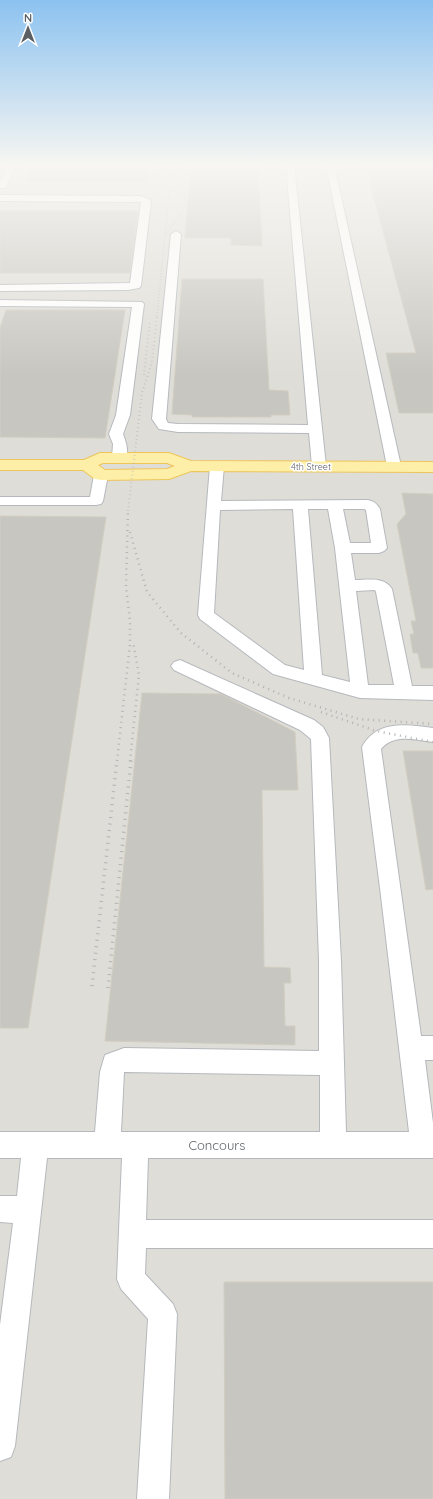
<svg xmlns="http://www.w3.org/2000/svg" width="433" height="1499" viewBox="0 0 433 1499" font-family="Quicksand,sans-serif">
<rect width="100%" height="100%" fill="#eeebe3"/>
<path fill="#dfddd7" d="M 0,165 L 433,165 L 433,1499 L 0,1499 Z"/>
<path fill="#c8c6c0" stroke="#d2cdc1" d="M 32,165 L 148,165 L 146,181 L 26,182 Z
M 191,165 L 258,165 L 262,246 L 231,245 L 231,238 L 185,238 Z
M 365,165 L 433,165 L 433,413 L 399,413 L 386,353 L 416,353 Z
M 0,211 L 138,211 L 130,273 L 0,273 Z
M 182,279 L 263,279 L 269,390 L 288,391 L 290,415 L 271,415 L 271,417 L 192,417 L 192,415 L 172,414 Z
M 6,310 L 125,310 L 105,438 L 0,437 L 0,328 Z
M 402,493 L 433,494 L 433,668 L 421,668 L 418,653 L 413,653 L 410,634 L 414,634 L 411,621 L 416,621 L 397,524 L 406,514 Z
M 0,516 L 106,517 L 28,1028 L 0,1028 Z
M 142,693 L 221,694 L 295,732 L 298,790 L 262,790 L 264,967 L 290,968 L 291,983 L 284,983 L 285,1026 L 295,1026 L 295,1045 L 105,1041 Z
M 403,751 L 433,751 L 433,889 L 426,890 Z
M 224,1282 L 433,1282 L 433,1499 L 225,1499 Z"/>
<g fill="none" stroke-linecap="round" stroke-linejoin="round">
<g stroke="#b5b9bd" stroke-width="2">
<path id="minor" d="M 8,165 L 16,165 L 6,188 L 0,188 L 0,182 Z
M 151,165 L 159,165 L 158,170 L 152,170 Z
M 286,165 L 294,165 L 326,466 L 324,469 L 319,470 L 314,469 L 312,466 L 309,433 L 178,432 L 159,429 L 152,419 L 171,234 L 176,231 L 181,234 L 166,419 L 168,423 L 178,424 L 308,425 Z
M 326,165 L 334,165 L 401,466 L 399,469 L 394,470 L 389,469 L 387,466 Z
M 0,195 L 140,196 L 149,199 L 151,201 L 141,286 L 139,288 L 128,290 L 0,291 L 0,285 L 130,283 L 141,202 L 0,201 Z
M 0,300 L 142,302 L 144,304 L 130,415 L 123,434 C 126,442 130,453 124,461 L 119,462 L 114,461 L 112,458 L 113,444 L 109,434 L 116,415 L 132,307 L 0,306 Z
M 217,462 L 222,463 L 224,466 L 221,501 L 368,500 C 374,501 377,504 380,509 L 387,548 L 384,551 L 379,553 L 351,553 L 355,580 C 368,580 384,576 392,589 L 412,686 L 433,686 L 433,700 L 360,698 L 273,674 L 200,619 L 198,615 L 210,466 L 212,463 ZM 293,509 L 304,670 L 285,665 L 214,613 L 220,510 ZM 308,509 L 328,509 L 335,548 L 350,682 L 322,675 ZM 343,509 L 364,509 L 366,510 L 371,543 L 350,543 ZM 375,590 L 376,592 L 394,685 L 368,685 L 356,591 Z
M 101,471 L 106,472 L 108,475 L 103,501 L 101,504 L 96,505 L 0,505 L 0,497 L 90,497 L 94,475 L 96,472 Z
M 180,660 L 314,720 L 323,727 L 329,738 L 341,961 L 346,1132 L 409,1132 L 381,896 L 362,747 C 376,720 407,724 433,728 L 433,742 C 415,740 394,733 381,749 L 421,1036 L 433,1036 L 433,1060 L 425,1060 L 433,1123 L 433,1158 L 148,1158 L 146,1220 L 433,1220 L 433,1248 L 146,1248 L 145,1274 L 173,1304 L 177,1314 L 169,1499 L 137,1499 L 148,1319 L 121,1289 L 117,1279 L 122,1158 L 47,1158 L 15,1446 L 11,1457 L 0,1461 L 0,1325 L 13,1223 L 0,1222 L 0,1196 L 17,1196 L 21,1158 L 0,1158 L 0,1132 L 95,1132 L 100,1072 L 105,1055 L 124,1048 L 319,1051 L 319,961 L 311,739 L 300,730 L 174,670 L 171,666 L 174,662 ZM 124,1072 L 320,1075 L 320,1132 L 121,1132 Z"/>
</g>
<g stroke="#eec55b" stroke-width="2">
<path id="major" d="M 100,453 L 169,453 L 191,461 L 433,462 L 433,472 L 191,471 L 169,479 L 101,480 L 95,479 L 83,470 L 0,470 L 0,460 L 84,460 ZM 103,463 L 167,463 L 175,466 L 167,469 L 105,470 L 98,465 Z"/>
</g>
<use href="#minor" fill="#fff" fill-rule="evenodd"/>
<use href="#major" fill="#fdefa8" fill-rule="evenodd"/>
<path stroke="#b2b3b3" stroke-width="1.5" stroke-dasharray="0.5 2.5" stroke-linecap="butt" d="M 164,165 L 167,181
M 167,233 L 182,212 L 185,203 L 188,165
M 157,316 L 172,165"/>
<path stroke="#b2b3b3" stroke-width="2" stroke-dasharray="0.5 3.5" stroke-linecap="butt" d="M 144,375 L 150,320
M 128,511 L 142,393 L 152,362 L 157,315"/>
<path stroke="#b2b3b3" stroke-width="2.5" stroke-dasharray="1 4.5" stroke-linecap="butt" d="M 130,532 L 147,592 L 181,633 L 232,673 L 289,698 L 359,719 L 433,724
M 321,712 L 376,731 L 433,742
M 117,761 L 130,644 L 130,621 L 126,587 L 128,510
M 130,761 L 139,675 L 133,642"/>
<path stroke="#b2b3b3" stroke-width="3.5" stroke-dasharray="1 5.5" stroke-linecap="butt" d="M 92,986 L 117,760
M 108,988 L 131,760"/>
</g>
<linearGradient id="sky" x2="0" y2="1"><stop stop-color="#8cc2f0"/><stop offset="0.44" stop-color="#f7f6f2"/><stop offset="1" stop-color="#f7f6f2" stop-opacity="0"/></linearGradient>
<rect width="433" height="375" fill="url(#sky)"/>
<g text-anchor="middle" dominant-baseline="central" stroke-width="3" stroke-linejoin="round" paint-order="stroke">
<g font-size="9" fill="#5b5f63" stroke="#fff">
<text x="311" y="466">4th Street</text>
</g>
<g font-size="13" fill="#5b5f63" stroke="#fff">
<text x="217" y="1145">Concours</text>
</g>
</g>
<g transform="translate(28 28)" stroke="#ffffff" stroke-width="3" paint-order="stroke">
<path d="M0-3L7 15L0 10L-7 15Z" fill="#5b5f63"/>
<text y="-6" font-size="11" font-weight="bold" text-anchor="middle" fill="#5b5f63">N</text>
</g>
</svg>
